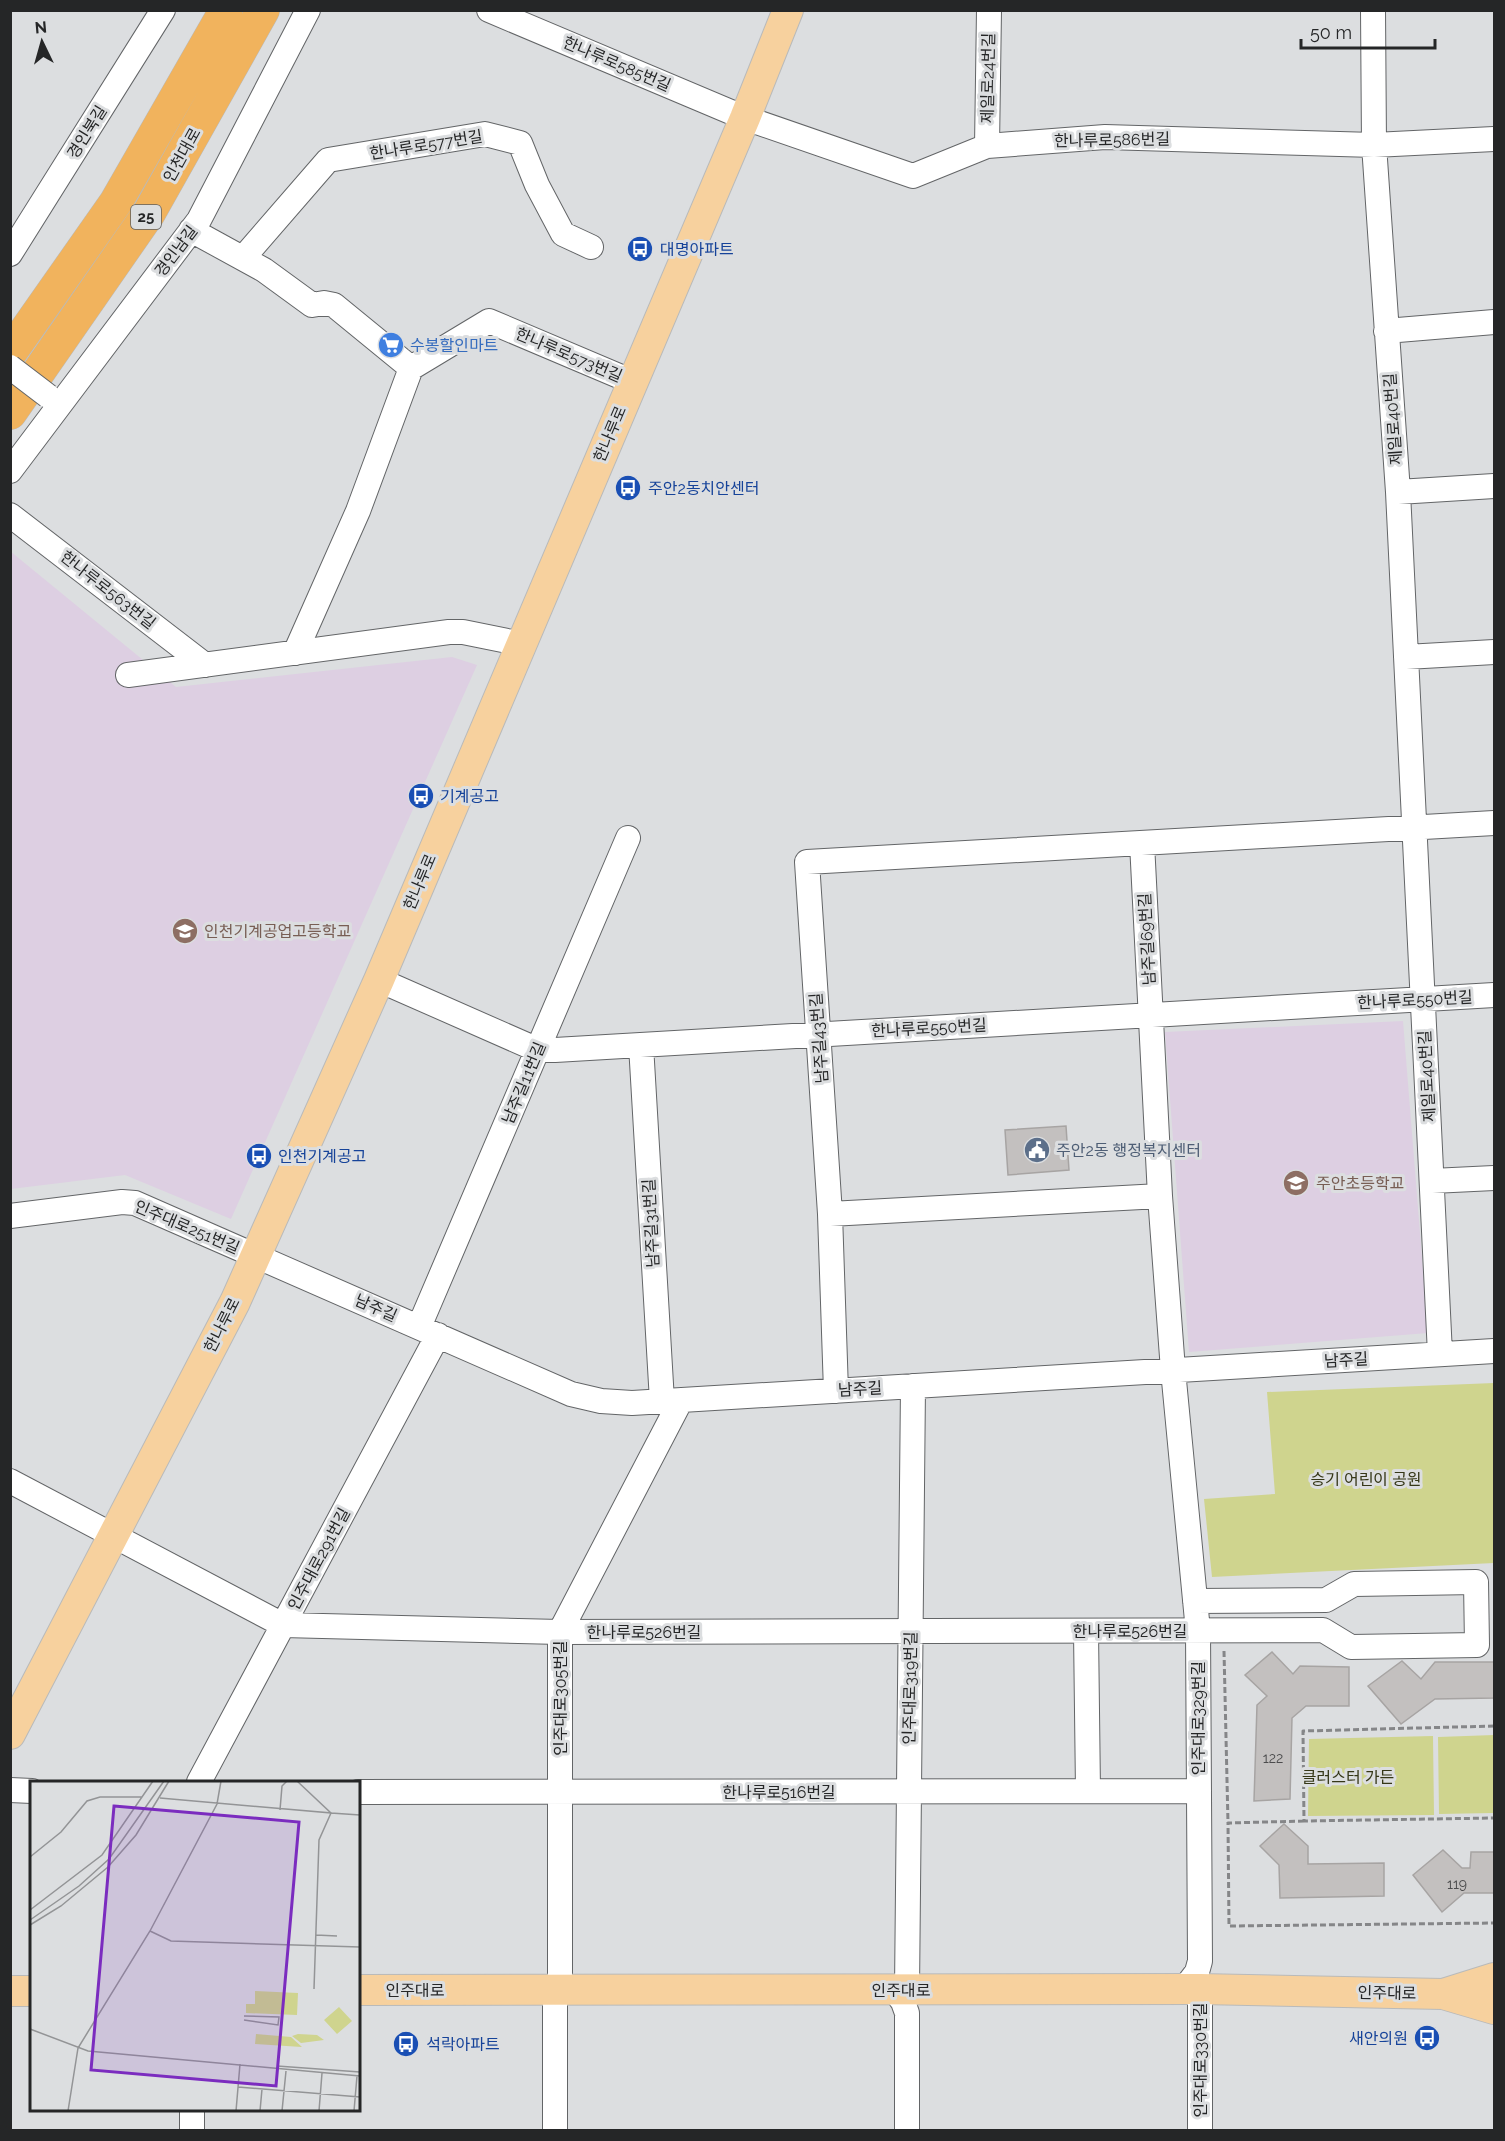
<svg xmlns="http://www.w3.org/2000/svg" width="1505" height="2141" viewBox="0 0 1505 2141" font-family="Raleway,'Noto Sans KR',sans-serif">
<rect width="100%" height="100%" fill="#dcdee0"/>
<path fill="#ddcfe2" d="M 10,551 L 176,687 L 452,657 L 477,665 L 231,1219 L 125,1175 L 11,1189 Z
M 1403,1021 L 1428,1333 L 1189,1352 L 1165,1032 Z"/>
<path fill="#cfd48e" d="M 1494,1383 L 1494,1563 L 1212,1577 L 1204,1499 L 1275,1494 L 1267,1392 Z
M 1494,1735 L 1494,1813 L 1439,1814 L 1438,1737 Z
M 1433,1736 L 1434,1815 L 1308,1816 L 1309,1739 Z"/>
<path fill="#c3c0bf" stroke="#a7a4a3" stroke-width="1.5" d="M 1066,1126 L 1069,1170 L 1008,1175 L 1005,1130 Z
M 1272,1652 L 1293,1674 L 1300,1666 L 1349,1667 L 1349,1706 L 1306,1706 L 1292,1718 L 1290,1799 L 1254,1801 L 1257,1705 L 1267,1696 L 1245,1675 Z
M 1402,1661 L 1421,1679 L 1435,1662 L 1494,1662 L 1494,1698 L 1435,1699 L 1401,1724 L 1368,1686 Z
M 1284,1824 L 1308,1846 L 1308,1864 L 1384,1863 L 1384,1896 L 1280,1898 L 1279,1865 L 1260,1846 Z
M 1443,1850 L 1462,1868 L 1470,1868 L 1471,1852 L 1494,1852 L 1494,1893 L 1464,1893 L 1442,1912 L 1413,1875 Z"/>
<g fill="none" stroke-linecap="round" stroke-linejoin="round">
<g stroke="#636567" stroke-width="26">
<path id="minor" d="M 489,10 L 745,118 L 913,176 L 987,146 L 1105,137 L 1374,145 L 1494,139
M 1373,10 L 1374,145 L 1398,492 L 1440,1354
M 987,146 L 989,10
M 191,230 L 264,270 L 312,305 L 324,303 L 334,305 L 411,368
M 10,254 L 163,10
M 243,258 L 328,160 L 485,134 L 520,143 L 537,185 L 563,234 L 591,247
M 1386,331 L 1494,322
M 10,471 L 199,220 L 308,10
M 1398,492 L 1494,486
M 10,515 L 205,665
M 295,653 L 358,511 L 411,368 L 489,321 L 633,382
M 1406,657 L 1494,652
M 128,675 L 449,632 L 463,632 L 522,644
M 1142,843 L 1160,1196 L 1173,1370 L 1198,1631 L 1200,1961 L 1197,1972 L 1184,1989
M 379,980 L 538,1050 L 555,1050 L 1494,995
M 641,1045 L 662,1401
M 1432,1181 L 1494,1178
M 830,1214 L 1160,1196
M 10,1216 L 122,1202 L 135,1203 L 571,1394 L 601,1401 L 632,1403 L 1494,1351
M 419,1327 L 628,838
M 836,1391 L 830,1214 L 807,862 L 1494,823
M 10,1481 L 283,1625 L 560,1632 L 1323,1630 L 1351,1647 L 1477,1645 L 1476,1582 L 1354,1584 L 1326,1600 L 1195,1601
M 1086,1631 L 1088,1791
M 199,1782 L 438,1335
M 10,1790 L 32,1791
M 358,1792 L 1199,1791
M 894,1989 L 903,2002 L 907,2013 L 907,2130
M 1200,1989 L 1200,2130
M 555,1990 L 555,2130
M 560,1990 L 560,1632 L 681,1400
M 907,1990 L 913,1386
M 192,2130 L 192,2110"/>
</g>
<g stroke="#b9baba" stroke-width="32">
<path id="major" d="M 10,1734 L 235,1302 L 379,980 L 745,118 L 788,10
M 358,1990 L 1200,1989 L 1443,1994 L 1494,2009
M 10,1991 L 32,1991
M 1443,1994 L 1494,1978"/>
</g>
<g stroke="#b9baba" stroke-width="34">
<path id="highway" d="M 10,353 L 116,202 L 226,10
M 10,413 L 149,213 L 263,10"/>
</g>
<path stroke="#858688" stroke-width="3" stroke-dasharray="6 3" stroke-linecap="butt" d="M 1224,1651 L 1228,1823
M 1494,1726 L 1303,1731 L 1304,1821 L 1494,1818
M 1304,1821 L 1228,1823 L 1229,1926 L 1494,1923"/>
<use href="#minor" stroke="#fff" stroke-width="24"/>
<use href="#major" stroke="#f7d19e" stroke-width="30"/>
<use href="#highway" stroke="#f1b35d" stroke-width="33"/>
<g stroke="#636567" stroke-width="26" stroke-linecap="butt">
<path id="minor-bridge" d="M 10,367 L 48,396"/>
</g>
<use href="#minor-bridge" stroke="#fff" stroke-width="24"/>
</g>
<defs>
<g id="bus-disc" transform="scale(1.35)"><circle r="9.5" fill="#1a4fb4" stroke="#dcdee0"/><path d="M-5-6H5V4H4V6H2V4H-2V6H-4V4H-5ZM-3.5-4V0h7V-4ZM-3.5 1.2v1.5H-2V1.2ZM2 1.2v1.5H3.5V1.2Z" fill="#fff"/></g>
<g id="supermarket-disc" transform="scale(1.35)"><circle r="9.5" fill="#3f7fe0" stroke="#dcdee0"/><path d="M-6-5.5h2.5l.6 2H6L4.5 2H-2.5L-4.4-4H-6ZM-1.5 3.2a1.3 1.3 0 1 0 .1 0ZM3 3.2a1.3 1.3 0 1 0 .1 0Z" fill="#fff"/></g>
<g id="school-disc" transform="scale(1.35)"><circle r="9.5" fill="#8d6e63" stroke="#dcdee0"/><path d="M0-5L7-2L0 1L-7-2ZM-4 1L0 2.5L4 1V4Q0 6-4 4Z" fill="#fff"/></g>
<g id="civic-disc" transform="scale(1.35)"><circle r="9.5" fill="#5c6f8a" stroke="#dcdee0"/><path d="M-.6-6.5H3V-4.5H.6V-3L4-1V1h2V6H-6V1h2V-1L-.6-3ZM-1.2 2.5V6h2.4V2.5Z" fill="#fff"/></g>
</defs>
<g fill-rule="evenodd">
<use href="#bus-disc" x="640" y="249"/>
<use href="#supermarket-disc" x="391" y="345"/>
<use href="#bus-disc" x="628" y="488"/>
<use href="#bus-disc" x="421" y="796"/>
<use href="#school-disc" x="185" y="931"/>
<use href="#civic-disc" x="1037" y="1150"/>
<use href="#bus-disc" x="259" y="1156"/>
<use href="#school-disc" x="1296" y="1183"/>
<use href="#bus-disc" x="1427" y="2038"/>
<use href="#bus-disc" x="406" y="2044"/>
</g>
<g text-anchor="middle" dominant-baseline="central" stroke-width="6" stroke-linejoin="round" paint-order="stroke">
<g font-size="14" fill="#4c4c4d">
<text x="1273" y="1758">122</text>
<text x="1457" y="1884">119</text>
</g>
<rect fill="#dcdee0" stroke="#5c5d5e" stroke-width="1.5" x="131" y="205" width="30" height="24" rx="4.5"/>
<g font-size="15" font-weight="bold" fill="#252627">
<text x="146" y="217">25</text>
</g>
<g font-size="16" fill="#252627" stroke="#dcdee0">
<text transform="translate(617 64) rotate(23)">한나루로585번길</text>
<text transform="translate(988 78) rotate(-89)">제일로24번길</text>
<text transform="translate(87 132) rotate(-58)">경인북길</text>
<text transform="translate(1112 140) rotate(-1)">한나루로586번길</text>
<text transform="translate(426 145) rotate(-9)">한나루로577번길</text>
<text transform="translate(182 155) rotate(-61)">인천대로</text>
<text transform="translate(176 251) rotate(-53)">경인남길</text>
<text transform="translate(569 355) rotate(23)">한나루로573번길</text>
<text transform="translate(1393 419) rotate(-94)">제일로40번길</text>
<text transform="translate(610 434) rotate(-67)">한나루로</text>
<text transform="translate(108 590) rotate(38)">한나루로563번길</text>
<text transform="translate(420 882) rotate(-67)">한나루로</text>
<text transform="translate(1147 939) rotate(-93)">남주길69번길</text>
<text transform="translate(1415 1000) rotate(-3)">한나루로550번길</text>
<text transform="translate(929 1028) rotate(-3)">한나루로550번길</text>
<text transform="translate(819 1038) rotate(-94)">남주길43번길</text>
<text transform="translate(1427 1076) rotate(-93)">제일로40번길</text>
<text transform="translate(524 1083) rotate(-67)">남주길11번길</text>
<text transform="translate(651 1223) rotate(-93)">남주길31번길</text>
<text transform="translate(187 1227) rotate(23)">인주대로251번길</text>
<text transform="translate(376 1308) rotate(24)">남주길</text>
<text transform="translate(222 1325) rotate(-63)">한나루로</text>
<text transform="translate(1346 1360) rotate(-3)">남주길</text>
<text transform="translate(860 1389) rotate(-3)">남주길</text>
<text transform="translate(319 1559) rotate(-62)">인주대로291번길</text>
<text x="1130" y="1631">한나루로526번길</text>
<text x="644" y="1632">한나루로526번길</text>
<text transform="translate(910 1688) rotate(-89)">인주대로319번길</text>
<text transform="translate(560 1698) rotate(-90)">인주대로305번길</text>
<text transform="translate(1198 1718) rotate(-90)">인주대로329번길</text>
<text x="779" y="1792">한나루로516번길</text>
<text x="415" y="1990">인주대로</text>
<text x="901" y="1990">인주대로</text>
<text transform="translate(1387 1993) rotate(1)">인주대로</text>
<text transform="translate(1200 2060) rotate(-90)">인주대로330번길</text>
</g>
<g font-size="16" fill="#164399" stroke="#dcdee0" text-anchor="start">
<text x="660" y="249">대명아파트</text>
<text x="648" y="488">주안2동치안센터</text>
<text x="440" y="796">기계공고</text>
<text x="278" y="1156">인천기계공고</text>
<text x="1408" y="2038" text-anchor="end">새안의원</text>
<text x="426" y="2044">석락아파트</text>
</g>
<g font-size="16" fill="#366cbe" stroke="#dcdee0" text-anchor="start">
<text x="410" y="345">수봉할인마트</text>
</g>
<g font-size="16" fill="#785e54" stroke="#dcdee0" text-anchor="start">
<text x="204" y="931">인천기계공업고등학교</text>
<text x="1316" y="1183">주안초등학교</text>
</g>
<g font-size="16" fill="#4e5e75" stroke="#dcdee0" text-anchor="start">
<text x="1056" y="1150">주안2동 행정복지센터</text>
</g>
<g font-size="16" fill="#353717" stroke="#dcdee0">
<text x="1366" y="1479">승기 어린이 공원</text>
<text x="1348" y="1777">클러스터 가든</text>
</g>
</g>
<g transform="translate(30 1781)">
<rect width="330" height="330" fill="#dcdee0"/>
<path d="M 225,210 L 268,212 L 267,234 L 216,232 L 216,223 L 225,223 ZM 309,226 L 322,240 L 307,253 L 294,239 ZM 226,253 L 261,256 L 272,266 L 225,263 ZM 268,253 L 287,254 L 294,259 L 271,262 L 262,255 Z" fill="#cfd48e"/>
<path fill="none" stroke="#939496" stroke-width="1.5" d="M 267,0 L 301,32 L 330,34M 130,17 L 301,32 L 289,59 L 284,208M 250,29 L 252,5 L 257,0M 0,76 L 31,51 L 57,20 L 70,16 L 112,16M 0,129 L 72,74 L 123,0M 0,139 L 49,105 L 79,78 L 134,0M 0,144 L 31,125 L 78,86 L 106,54 L 139,0M 120,150 L 141,160 L 330,166M 286,154 L 307,155M 214,235 L 249,236 L 248,244 L 214,239M 0,248 L 58,270 L 330,295M 247,285 L 330,291M 208,306 L 330,316M 38,330 L 48,267 L 120,150 L 187,23 L 191,0M 206,330 L 210,283M 230,330 L 232,308M 252,330 L 256,290M 289,330 L 292,292M 324,330 L 327,295"/>
<path fill="#7b2cbf" fill-opacity="0.15" stroke="#7b2cbf" stroke-width="3" d="M 84,25 L 269,41 L 246,305 L 61,289 Z"/>
<rect width="330" height="330" fill="none" stroke="#252627" stroke-width="3"/>
</g>
<rect width="1505" height="2141" fill="none" stroke="#252627" stroke-width="24"/>
<g transform="translate(42 42) rotate(355)" stroke="#dcdee0" stroke-width="4.5" paint-order="stroke">
<path d="M0-4.5L10 22L0 15L-10 22Z" fill="#252627"/>
<text y="-9" font-size="16" font-weight="bold" text-anchor="middle" fill="#252627">N</text>
</g>
<path d="M1301 39v9h134v-9" fill="none" stroke="#252627" stroke-width="3"/>
<text x="1310" y="39" font-size="18" fill="#252627" stroke="#dcdee0" stroke-width="4.5" paint-order="stroke">50 m</text>
</svg>
